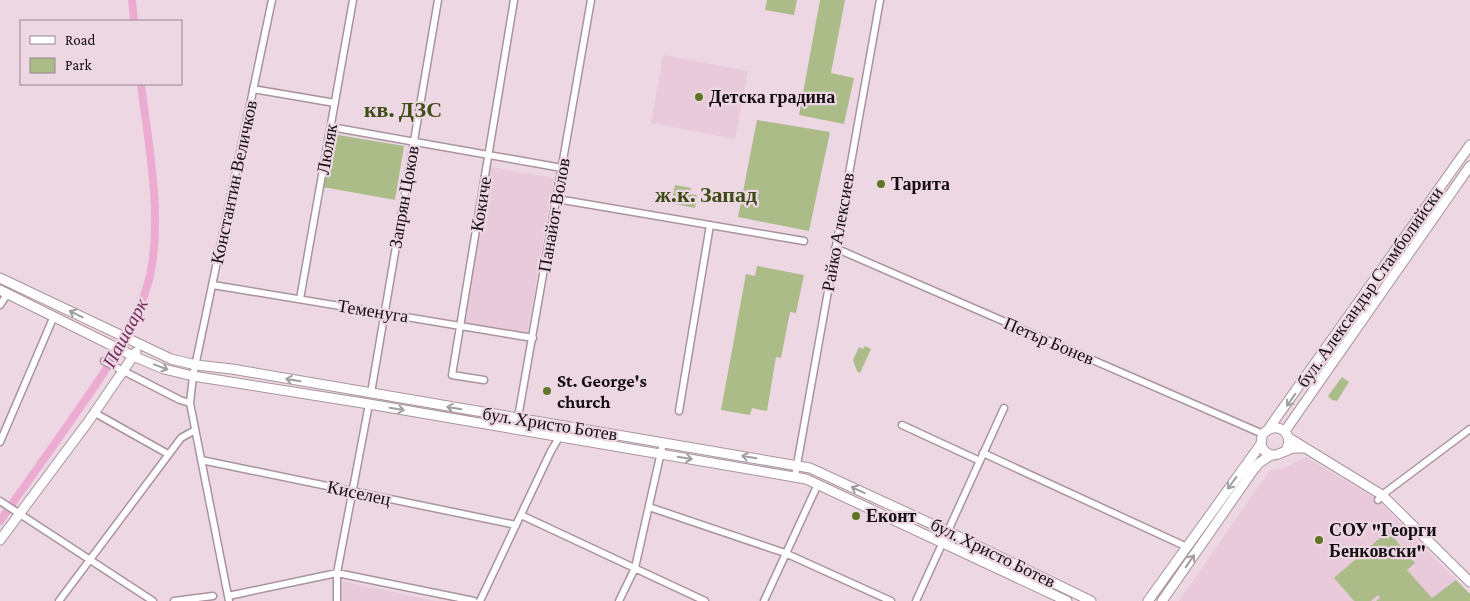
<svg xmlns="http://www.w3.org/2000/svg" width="1470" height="601" viewBox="0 0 1470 601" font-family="'Crimson Pro',serif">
<rect width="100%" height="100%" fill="#edd7e3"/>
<path fill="#e8cadb" d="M 663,55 L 748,71 L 735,139 L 651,123 Z
M 491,167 L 554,178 L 527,335 L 464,324 Z
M 1306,457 L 1378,500 L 1470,594 L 1470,601 L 1179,601 L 1270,470 L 1285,468 Z
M 342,581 L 435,601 L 342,601 Z"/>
<path fill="#abbc88" d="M 767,0 L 797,0 L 794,15 L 765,10 Z
M 820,0 L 845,0 L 831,73 L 854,78 L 844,124 L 799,115 Z
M 757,120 L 830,132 L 809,231 L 738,217 Z
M 332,134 L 404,146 L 395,200 L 323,187 Z
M 675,185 L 691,188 L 690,194 L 697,195 L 695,208 L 675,204 L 672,202 Z
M 757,266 L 804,275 L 796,313 L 790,312 L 781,358 L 776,357 L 767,411 L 752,408 L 750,415 L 721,410 L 746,274 L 755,276 Z
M 865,346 L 871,349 L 860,373 L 857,371 L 853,360 L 859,347 L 863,349 Z
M 1342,377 L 1349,382 L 1337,401 L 1332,400 L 1328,396 Z
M 1388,531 L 1415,563 L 1407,570 L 1432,598 L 1456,580 L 1470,594 L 1470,601 L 1376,601 L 1380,598 L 1378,595 L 1371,601 L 1354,601 L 1334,578 Z"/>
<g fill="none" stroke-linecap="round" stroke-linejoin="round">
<path stroke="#ecacd2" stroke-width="8" d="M 132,0 L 134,21
M 0,521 C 23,488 47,455 70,422 C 102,376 143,321 152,265 C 161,205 148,143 141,84"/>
<g stroke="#a8939f" stroke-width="9">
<path id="street" d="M 253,89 L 335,103
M 331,127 L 562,168
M 557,199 L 804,241
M 835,248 L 1263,434
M 213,285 L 533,338
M 300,299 L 353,0
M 0,305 L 8,293
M 104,361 L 180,400 L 190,403
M 484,380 L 452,375 L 514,0
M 371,393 L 438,0
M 679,411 L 710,225
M 95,413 L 168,454
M 902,425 L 980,461
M 516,429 L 591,0
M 0,442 L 54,316
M 983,453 L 1187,547
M 201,460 L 516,525
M 795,476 L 880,0
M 1378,500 L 1382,495 L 1470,429
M 0,501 L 153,601
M 649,507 L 785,553 L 891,601
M 521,515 L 705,601
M 228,596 L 337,573 L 474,601
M 59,601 L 181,438 L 195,430
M 174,601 L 213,596
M 229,601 L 190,403 L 193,376 L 272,0
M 337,601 L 337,573 L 369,404
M 480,601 L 551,451 L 560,436
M 619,601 L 635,568 L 663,443
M 764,601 L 818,484
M 916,601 L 1004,408"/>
</g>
<g stroke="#a8939f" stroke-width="11">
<path id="secondary" d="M 0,278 L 171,359 L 196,365 L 232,369 L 810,468 L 949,532 L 1091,601
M 0,290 L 133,356 L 164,369 L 193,376 L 369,404 L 806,479 L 1067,601
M 1269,428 L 1470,145
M 1285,431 L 1470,166
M 1289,438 L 1382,495 L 1470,582
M 1286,450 C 1296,434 1276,419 1263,434 C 1261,439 1260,444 1263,449 C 1271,460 1280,453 1288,450 C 1293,447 1298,448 1304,448
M 0,540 L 88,422 L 136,352
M 1148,601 L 1261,444
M 1162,601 L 1254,469 L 1259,463 L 1271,455"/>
</g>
<use href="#street" stroke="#fff" stroke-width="6"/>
<use href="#secondary" stroke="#fff" stroke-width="9"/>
</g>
<defs><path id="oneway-shaft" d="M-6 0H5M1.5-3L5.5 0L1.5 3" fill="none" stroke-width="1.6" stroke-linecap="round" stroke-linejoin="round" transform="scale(1.25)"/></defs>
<g stroke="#a19ea0">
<use href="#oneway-shaft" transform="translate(76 314) rotate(-154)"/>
<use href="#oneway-shaft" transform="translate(161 367) rotate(21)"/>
<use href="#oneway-shaft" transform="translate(293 380) rotate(-170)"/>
<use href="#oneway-shaft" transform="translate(1291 400) rotate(125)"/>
<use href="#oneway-shaft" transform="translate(454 408) rotate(-170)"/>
<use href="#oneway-shaft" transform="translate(397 409) rotate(10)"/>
<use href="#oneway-shaft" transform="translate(749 457) rotate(-171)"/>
<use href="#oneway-shaft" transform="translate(685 458) rotate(9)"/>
<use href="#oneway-shaft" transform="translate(1232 483) rotate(126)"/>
<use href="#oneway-shaft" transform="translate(858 490) rotate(-155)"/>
<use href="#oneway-shaft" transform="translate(1190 561) rotate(-55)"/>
</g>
<g fill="#607526" stroke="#edd7e3" stroke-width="2">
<circle cx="699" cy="97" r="5"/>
<circle cx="881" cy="184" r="5"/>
<circle cx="547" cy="391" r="5"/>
<circle cx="856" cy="516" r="5"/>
<circle cx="1319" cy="540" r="5"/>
</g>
<g text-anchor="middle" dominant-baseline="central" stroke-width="4.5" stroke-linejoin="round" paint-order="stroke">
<g font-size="18" font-weight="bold" fill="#140d11" stroke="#edd7e3" text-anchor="start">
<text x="709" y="97">Детска градина</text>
<text x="891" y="184">Тарита</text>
<text x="557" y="381">St. George's<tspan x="557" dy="21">church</tspan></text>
<text x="866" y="516">Еконт</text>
<text x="1329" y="530">СОУ "Георги<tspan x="1329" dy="21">Бенковски"</tspan></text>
</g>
<g font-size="18" fill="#140d11" stroke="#edd7e3">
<text transform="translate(327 149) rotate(-80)">Люляк</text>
<text transform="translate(234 182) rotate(-78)">Константин Величков</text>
<text transform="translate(404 197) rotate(-80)">Запрян Цоков</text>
<text transform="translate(481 204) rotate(-81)">Кокиче</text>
<text transform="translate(554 215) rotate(-80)">Панайот Волов</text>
<text transform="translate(838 232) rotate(-80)">Райко Алексиев</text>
<text transform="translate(1370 287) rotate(-55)">бул. Александър Стамболийски</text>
<text transform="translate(373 311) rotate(9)">Теменуга</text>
<text transform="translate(1049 341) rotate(23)">Петър Бонев</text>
<text transform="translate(550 424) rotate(9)">бул. Христо Ботев</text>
<text transform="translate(359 493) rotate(12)">Киселец</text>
<text transform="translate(993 553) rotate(26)">бул. Христо Ботев</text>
</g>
<g font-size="19" font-style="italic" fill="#752c5d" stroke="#edd7e3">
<text transform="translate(125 333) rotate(-62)">Пашаарк</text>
</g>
<g font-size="22" font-weight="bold" fill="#3e4d16" stroke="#edd7e3">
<text x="403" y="109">кв. ДЗС</text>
<text x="706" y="194">ж.к. Запад</text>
</g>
</g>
<rect x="20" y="20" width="162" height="65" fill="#edd7e3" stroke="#96868f"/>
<rect x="30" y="36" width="25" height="8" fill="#ffffff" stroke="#96868f"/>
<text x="65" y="45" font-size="15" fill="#140d11">Road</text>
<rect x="30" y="58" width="25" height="15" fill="#abbc88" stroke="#96868f"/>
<text x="65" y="70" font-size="15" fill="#140d11">Park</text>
</svg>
